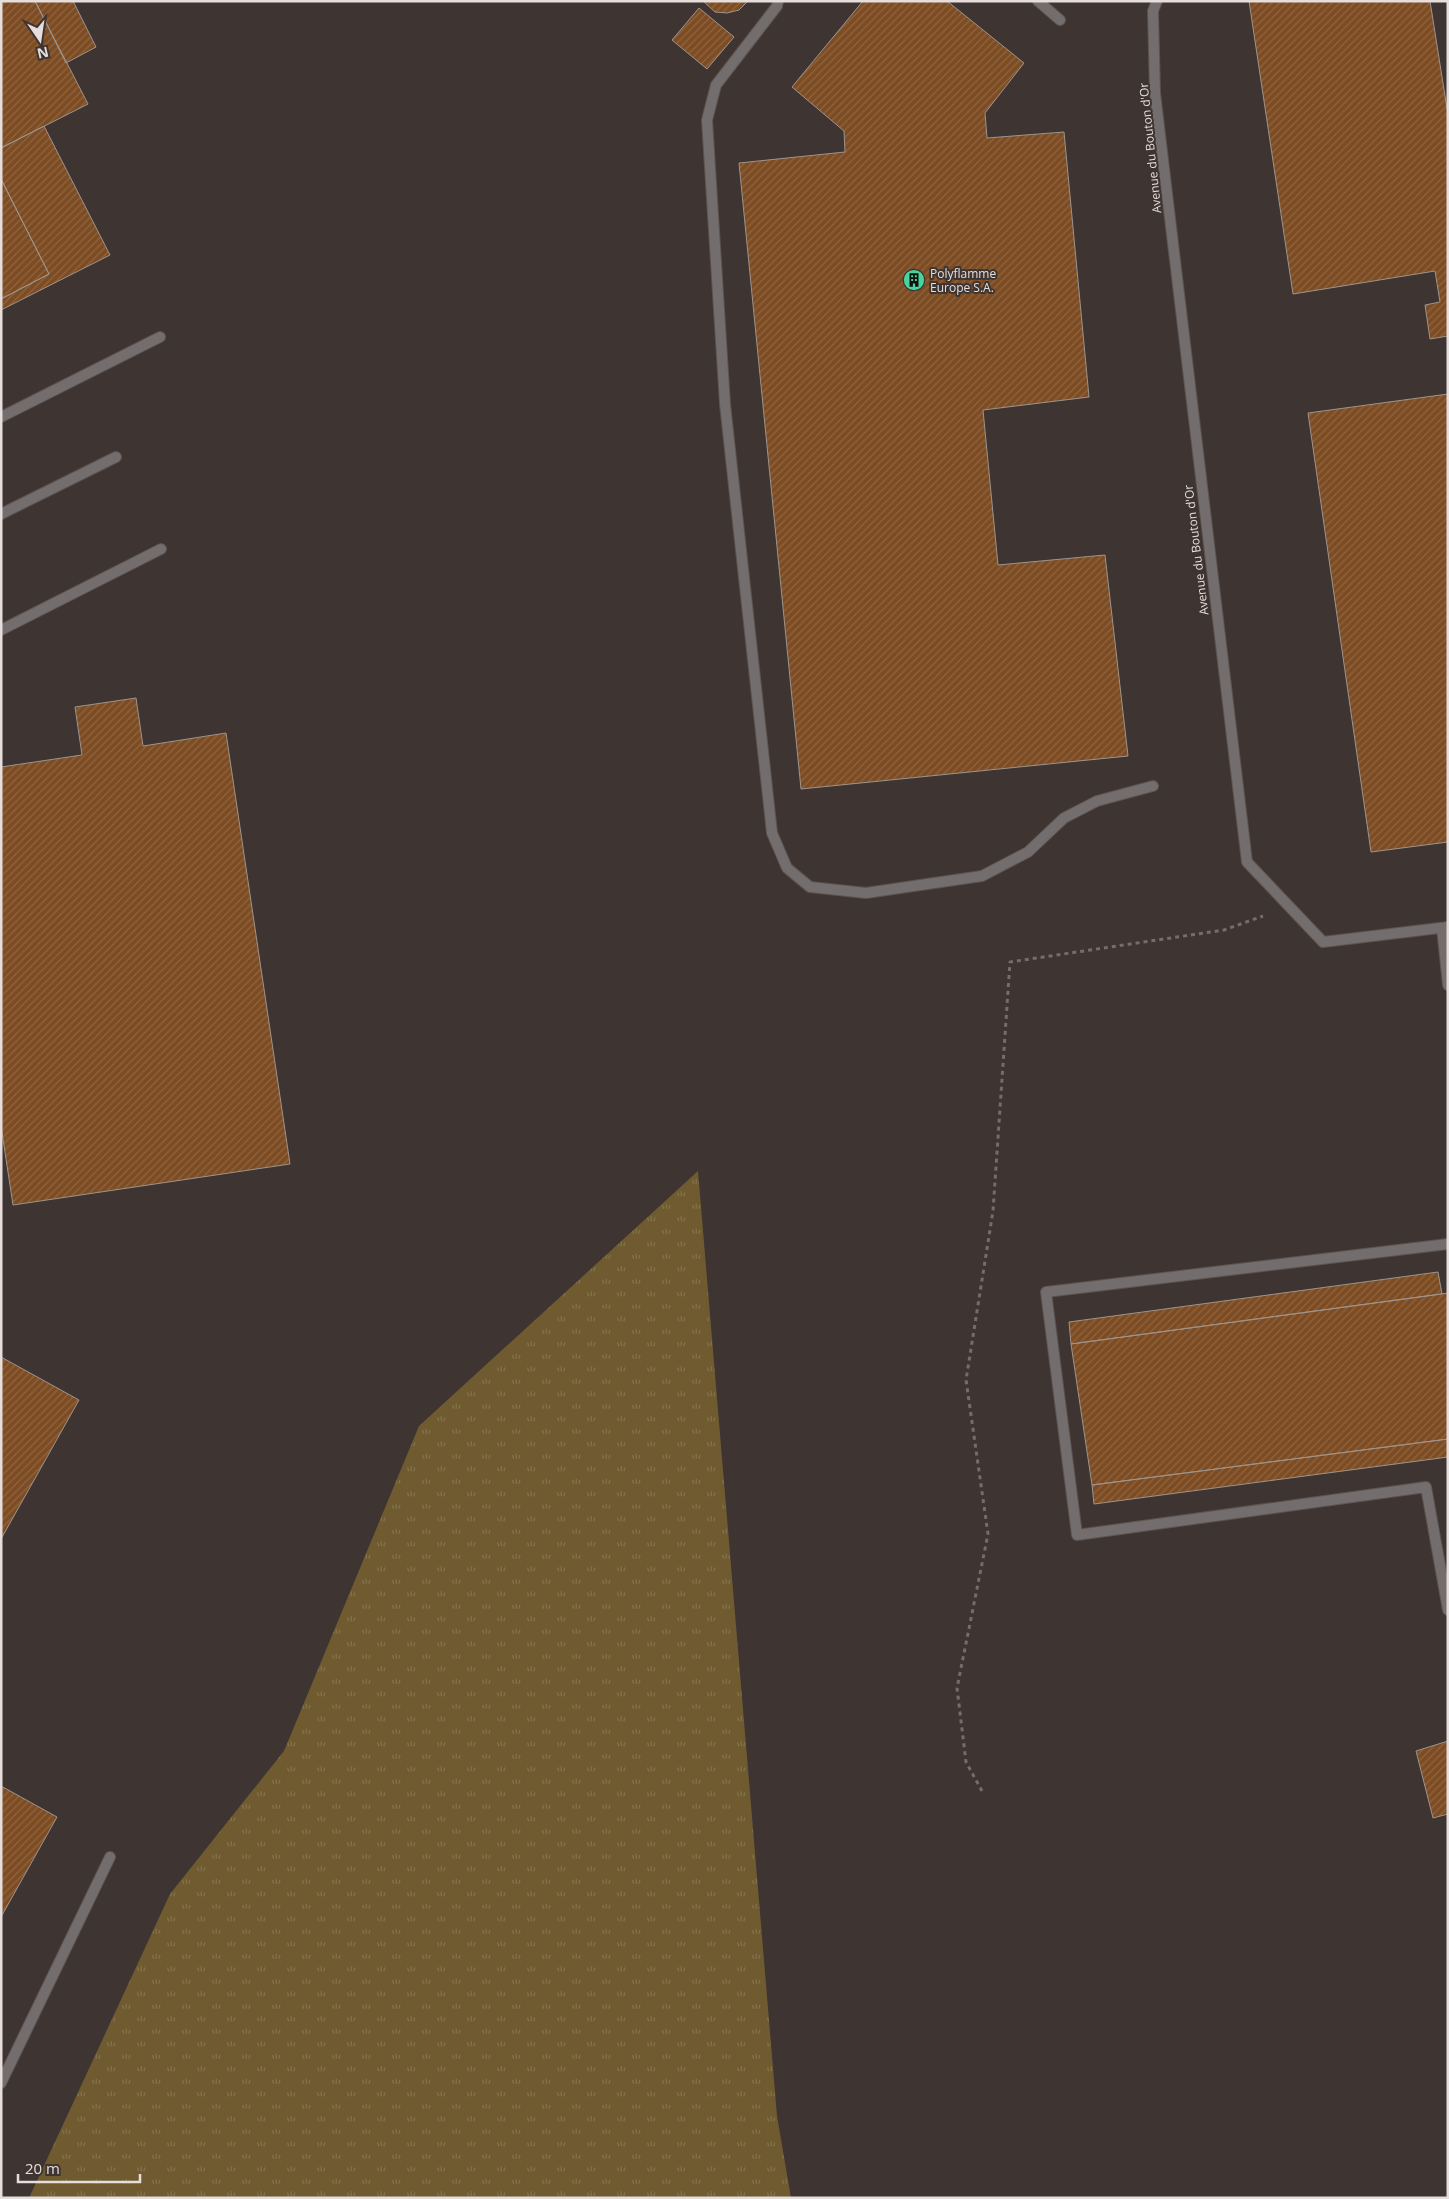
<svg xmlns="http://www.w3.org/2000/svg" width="1449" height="2199" viewBox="0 0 1449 2199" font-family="'Open Sans',sans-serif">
<defs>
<pattern id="grass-tufts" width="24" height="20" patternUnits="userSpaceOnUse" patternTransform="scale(1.25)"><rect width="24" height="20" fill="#6f5b2f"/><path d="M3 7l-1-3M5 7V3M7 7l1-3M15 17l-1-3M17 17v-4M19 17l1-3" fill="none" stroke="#83724d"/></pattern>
<pattern id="building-hatch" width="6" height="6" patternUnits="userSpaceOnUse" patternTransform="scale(1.25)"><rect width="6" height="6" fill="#7d4c23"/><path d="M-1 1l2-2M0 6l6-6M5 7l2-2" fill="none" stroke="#8f6542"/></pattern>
</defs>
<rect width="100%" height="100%" fill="#3e3431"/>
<path fill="url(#grass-tufts)" d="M 698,1171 L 777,2116 L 791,2198 L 29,2198 L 170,1894 L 284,1751 L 419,1426 Z"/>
<path fill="url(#building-hatch)" stroke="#9e948c" d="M 1,1 L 35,1 L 88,104 L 1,148 Z
M 35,1 L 73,1 L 96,47 L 66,63 Z
M 703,1 L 748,1 L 739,10 L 727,13 L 715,12 Z
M 863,1 L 947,1 L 1024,63 L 985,113 L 987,138 L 1064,132 L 1089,397 L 983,410 L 998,565 L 1105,555 L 1128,756 L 801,789 L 739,163 L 845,152 L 844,131 L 792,87 Z
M 1249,1 L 1430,1 L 1448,115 L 1448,336 L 1430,339 L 1425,305 L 1440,302 L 1435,271 L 1293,294 Z
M 699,8 L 734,37 L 707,69 L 672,40 Z
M 44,126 L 110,255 L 1,310 L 1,299 L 49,274 L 1,179 L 1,148 Z
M 1,179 L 49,274 L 1,299 Z
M 1448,394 L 1448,842 L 1371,852 L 1308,413 Z
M 136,698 L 143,746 L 226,733 L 290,1164 L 13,1205 L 1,1126 L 1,767 L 82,755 L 75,707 Z
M 1438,1272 L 1442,1294 L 1071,1344 L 1069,1322 Z
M 1448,1293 L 1448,1439 L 1092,1485 L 1071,1344 Z
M 1,1357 L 79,1400 L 1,1539 Z
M 1448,1439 L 1448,1457 L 1094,1504 L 1092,1485 Z
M 1448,1741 L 1448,1814 L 1433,1818 L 1416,1751 Z
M 1,1786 L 57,1817 L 1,1917 Z"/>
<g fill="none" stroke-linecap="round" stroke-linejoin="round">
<g stroke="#5c5350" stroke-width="12">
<path id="lane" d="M 778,1 L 777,6 L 716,85 L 707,120 L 725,404 L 772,833 L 787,868 L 810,887 L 866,893 L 982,876 L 1028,852 L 1064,818 L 1097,801 L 1153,786
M 1038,1 L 1060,20
M 1,417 L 160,337
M 1,514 L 116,457
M 1,630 L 161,549
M 1442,928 L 1448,985
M 1448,1244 L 1046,1292 L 1077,1535 L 1426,1487 L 1448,1610
M 1,2083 L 110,1857"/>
</g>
<g stroke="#5c5350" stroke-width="12">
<path id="street" d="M 1157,1 L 1153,11 L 1155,93 L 1247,862 L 1323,942 L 1448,927"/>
</g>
<path stroke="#766d6a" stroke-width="3" stroke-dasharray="4 4" stroke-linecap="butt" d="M 982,1791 L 966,1762 L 957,1688 L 988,1534 L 966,1380 L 993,1211 L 1010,962 L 1224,930 L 1263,916"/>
<use href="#lane" stroke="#736d6e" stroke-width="10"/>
<use href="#street" stroke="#736d6e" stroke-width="10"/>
</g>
<defs>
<g id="building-disc" transform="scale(1.125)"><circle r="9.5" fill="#47d49d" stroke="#3e3431"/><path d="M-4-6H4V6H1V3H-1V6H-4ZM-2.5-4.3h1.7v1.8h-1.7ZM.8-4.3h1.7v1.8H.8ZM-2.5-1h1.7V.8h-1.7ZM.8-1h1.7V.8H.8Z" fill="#111"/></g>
</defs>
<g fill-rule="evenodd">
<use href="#building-disc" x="914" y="280"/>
</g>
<g text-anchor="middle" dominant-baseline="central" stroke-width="4" stroke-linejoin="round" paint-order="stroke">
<g font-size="12" fill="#e5dedc" stroke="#3e3431">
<text transform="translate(1150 148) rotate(-96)">Avenue du Bouton d'Or</text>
<text transform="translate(1196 550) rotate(-97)">Avenue du Bouton d'Or</text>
</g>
<g font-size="12" fill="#e5dedc" stroke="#3e3431" text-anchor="start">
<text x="930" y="273">Polyflamme<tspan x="930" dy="14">Europe S.A.</tspan></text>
</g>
</g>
<rect width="1449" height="2199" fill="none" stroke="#e5dedc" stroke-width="5"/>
<g transform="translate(40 40) rotate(167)" stroke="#3e3431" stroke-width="4" paint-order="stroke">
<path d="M0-4L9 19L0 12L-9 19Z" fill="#e5dedc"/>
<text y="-8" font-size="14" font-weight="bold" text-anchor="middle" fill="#e5dedc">N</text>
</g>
<path d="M18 2174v8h122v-8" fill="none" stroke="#e5dedc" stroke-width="2.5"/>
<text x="25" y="2174" font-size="15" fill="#e5dedc" stroke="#3e3431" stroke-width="4" paint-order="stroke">20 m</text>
</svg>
